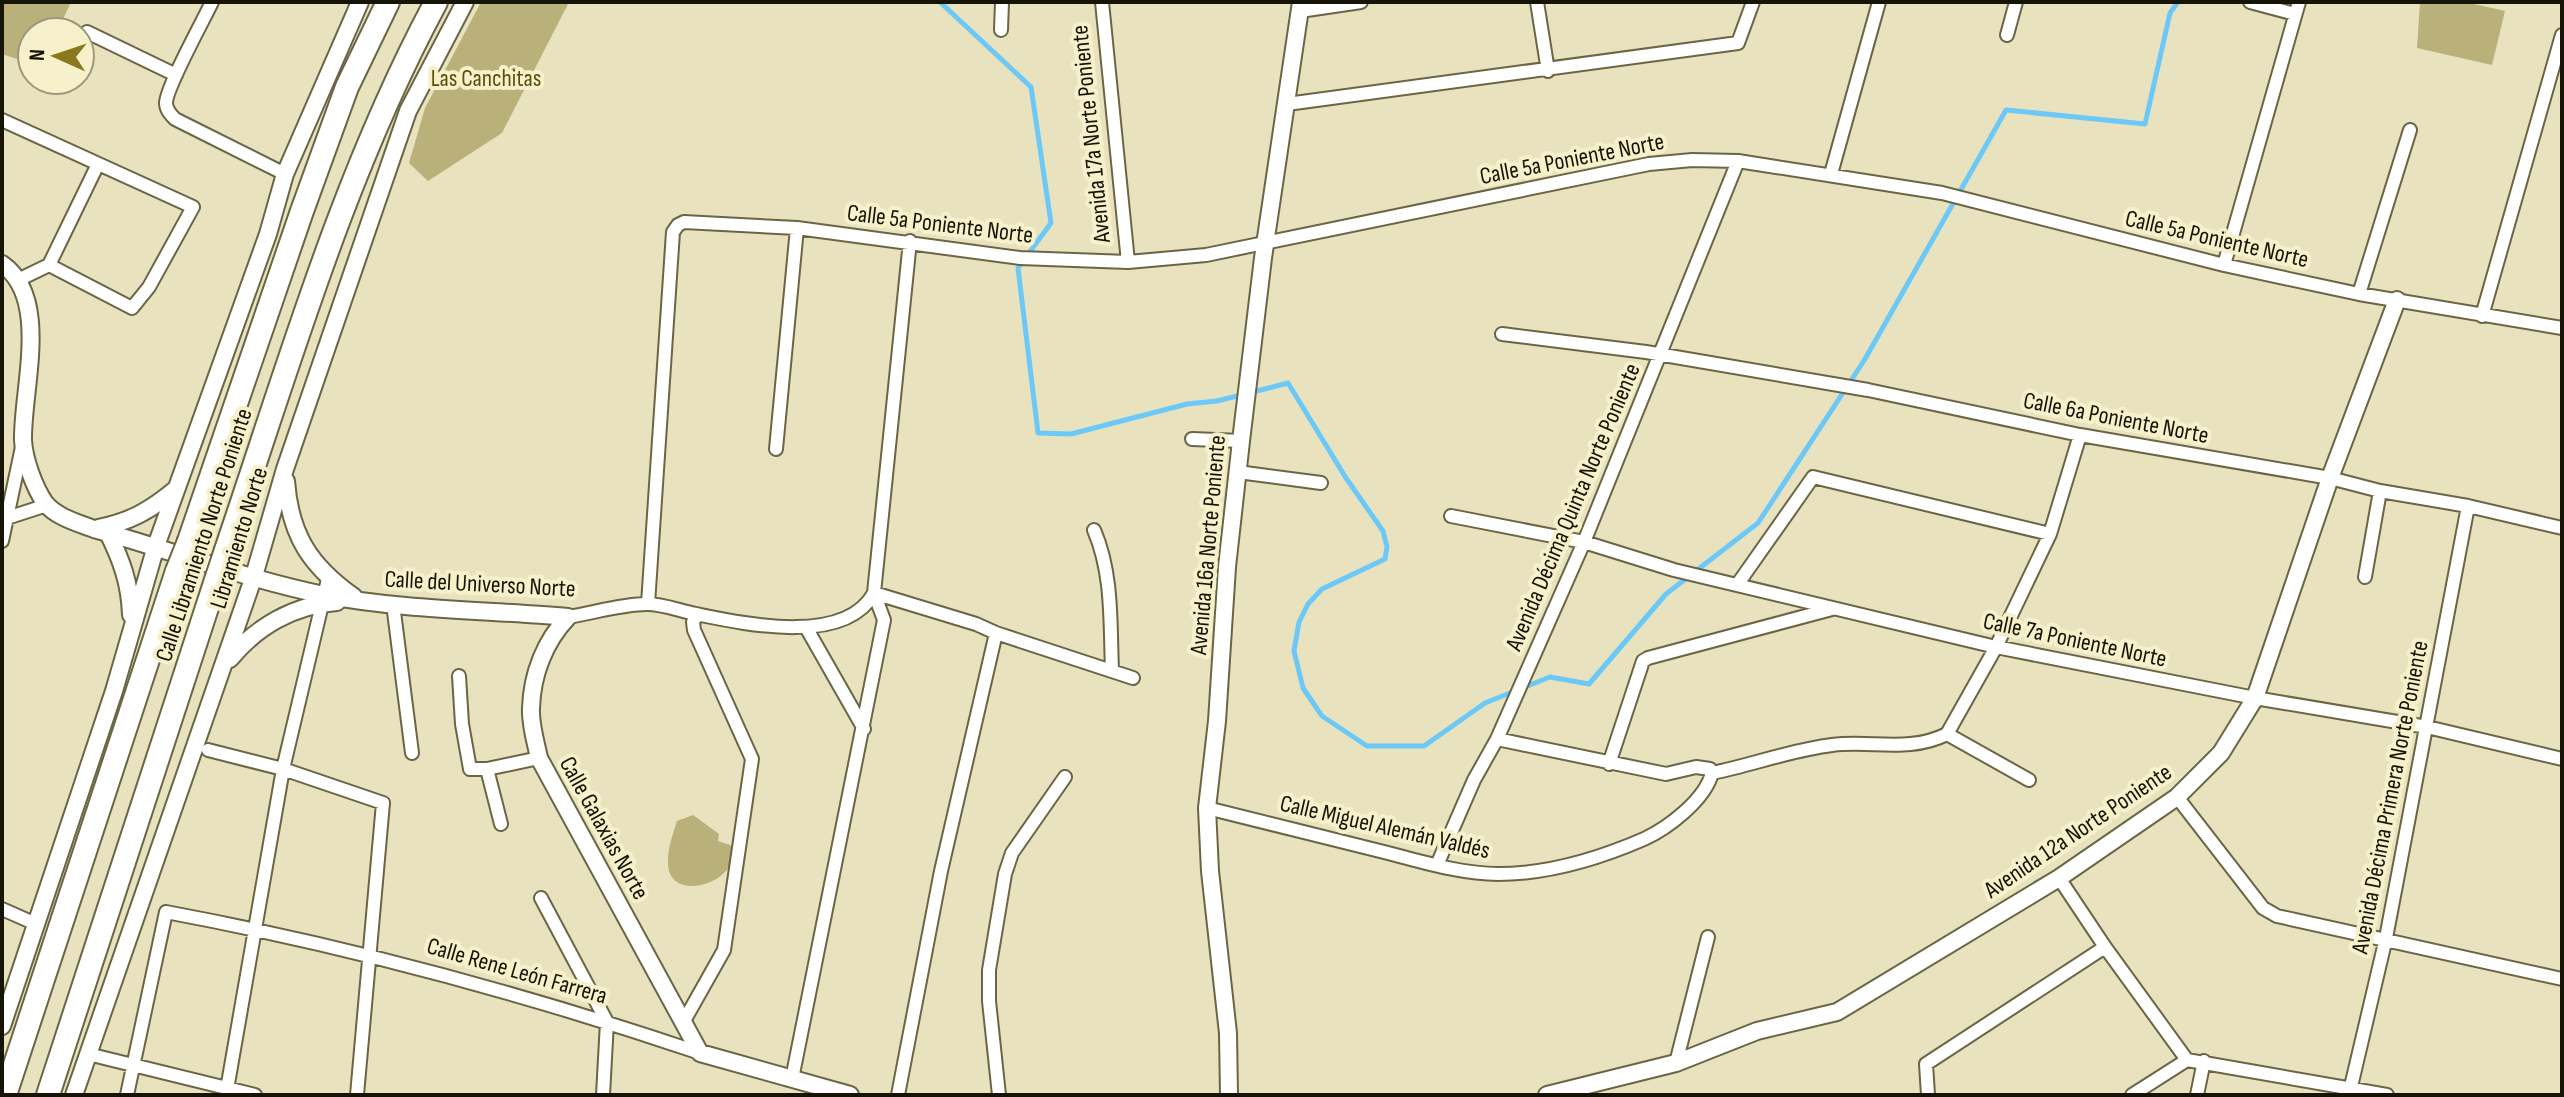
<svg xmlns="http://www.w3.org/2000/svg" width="2564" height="1097" viewBox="0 0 2564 1097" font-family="'Sofia Sans Condensed',sans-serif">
<rect width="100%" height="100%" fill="#e8e3be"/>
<path fill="#b9b07a" d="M 2,2 L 71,2 L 57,32 L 32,32 L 32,64 L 2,54 Z
M 481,2 L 569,2 L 502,133 L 428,181 L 409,163 L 425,108 Z
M 2420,2 L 2465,2 L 2505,11 L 2492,65 L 2417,48 Z
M 693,815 L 719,834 L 718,841 L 730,845 L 737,857 C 731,865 725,874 716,879 C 698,890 669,890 668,864 C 667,850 673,834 677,821 Z"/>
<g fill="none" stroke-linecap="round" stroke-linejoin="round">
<path stroke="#6cc9f7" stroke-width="5" d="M 940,2 L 1031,87 L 1051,223 L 1018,268 L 1038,433 L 1071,434 L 1187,404 L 1217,401 L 1288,383 L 1346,478 L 1383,531 L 1387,547 L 1385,559 L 1322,589 L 1308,604 L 1299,622 L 1294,651 L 1303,688 L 1322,716 L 1367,746 L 1424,746 L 1485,703 L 1550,677 L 1589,684 L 1666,594 L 1758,523 L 1865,359 L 2006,110 L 2145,124 L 2170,13 L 2178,2"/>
<g stroke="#6a6544" stroke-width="16">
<path id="street" d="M 212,2 C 204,19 166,88 166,103 C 166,110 171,115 175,119 L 285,174
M 1102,2 L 1128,262
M 1537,2 L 1548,71
M 2250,2 L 2295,14
M 1300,11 L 1361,2
M 1001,30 L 1002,2
M 87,32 L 176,75
M 2007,35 L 2016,2
M 1287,104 L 1738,43 L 1753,2
M 2,120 L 193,207 L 149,287 L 132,308 L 49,265
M 1831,174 L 1879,2
M 2224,265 L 2299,2
M 18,280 L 49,265 L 98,164
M 2359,294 L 2410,130
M 2482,316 L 2562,35
M 1502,334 L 1646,352 L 1868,390 L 2080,435 L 2330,478 L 2380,491 L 2468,506 L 2562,528
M 1192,439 L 1241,441
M 776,449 L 797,228
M 1238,472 L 1321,483
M 1451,516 L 1584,542 L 1674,570 L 1996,647 L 2255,698 L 2427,727 L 2562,759
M 7,518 L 47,505
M 1094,530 C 1113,574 1110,623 1112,670
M 2,541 L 22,447
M 2365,577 L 2380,491
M 1737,585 L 1813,477 L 2050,534
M 874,593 L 976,624 L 996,633 L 1133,678
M 393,604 L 412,753
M 648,604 L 673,232 L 678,225 L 684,222 L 797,228 L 1020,258 L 1128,262 L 1206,255 L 1649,164 L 1692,160 L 1738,161 L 1942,193 L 2224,265 L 2359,294 L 2562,328
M 568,617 C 593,613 622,604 647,604 C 663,604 680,611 696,614 C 745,624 845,646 874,593
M 807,629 L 864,729
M 459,676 L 462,724 L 470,769 L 487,769 L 539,758
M 1947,734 L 1996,647 L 2050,534 L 2080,435
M 1947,734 L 2029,780
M 1497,739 L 1666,774 L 1696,767 L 1710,769 L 1712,773
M 208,750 L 283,769 L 383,803 L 357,1095
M 1609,764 L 1643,661 L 1648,658 L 1832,609
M 487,769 L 501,824
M 1712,773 C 1752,765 1791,750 1832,745 C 1872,740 1909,753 1947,734
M 2177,797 L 2263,908 L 2277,916 L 2562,979
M 1207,808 C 1266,823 1325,837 1384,852 C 1420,861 1460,874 1498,874 C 1548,874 1598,859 1644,839 C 1668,828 1705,800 1712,773
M 1437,865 L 1474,780 L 1497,739 L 1584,542 L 1738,161
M 2059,878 L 2105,947 L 2187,1060 L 2387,1095
M 541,898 L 607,1022 L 603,1095
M 2,909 L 36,924
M 684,1021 L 724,950 L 752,759 L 694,630 L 693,622 L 697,615
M 88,1054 L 255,1095
M 1676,1063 L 1708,937
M 792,1079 L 884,620 L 874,593 L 910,241
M 127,1095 L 166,912 C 348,946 525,994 700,1053
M 226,1095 L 283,769 L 328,579
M 898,1095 L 941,871 L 996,633
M 999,1095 L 989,1001 L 989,970 L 1005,874 L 1012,853 L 1065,777
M 1928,1095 L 1926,1064 L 2105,947
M 2132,1095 L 2187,1060
M 2197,1095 L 2204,1061
M 2349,1095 L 2386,938 L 2468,506"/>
</g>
<g stroke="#6a6544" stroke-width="20">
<path id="secondary" d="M 2,264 C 51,298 22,389 23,440 C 24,459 34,487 45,503 C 56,517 78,523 94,529 C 170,550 246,579 324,595 C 402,610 488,610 568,617
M 286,481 C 290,535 310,566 354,597
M 98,528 C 130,522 151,510 176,489
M 108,533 C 122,561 130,584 131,615
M 568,617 C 545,641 532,674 531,708 C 530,724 536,743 539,758 L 700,1053 L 850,1095
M 230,659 C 257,626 294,605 337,602
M 2,1026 L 114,691 L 156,546 L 268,234 L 285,174 L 360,2
M 74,1095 L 254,576 L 285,469 L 408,111 L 465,2
M 1229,1095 L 1228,1033 L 1210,871 L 1207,808 L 1217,721 L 1227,567 L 1241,441 L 1263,258 L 1301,2
M 1547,1095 L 1676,1063 L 1757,1031 L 1837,1012 L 2059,878 L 2177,797 L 2221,753 L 2255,698 L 2330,478 L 2397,300"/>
</g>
<g stroke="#6a6544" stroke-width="26">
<path id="highway" d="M 189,541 L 302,211 L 347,87 L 388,2
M 226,550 C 289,365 343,175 436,2
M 5,1095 L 177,571
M 48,1095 L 216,580"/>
</g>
<use href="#street" stroke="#fff" stroke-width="12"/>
<use href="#secondary" stroke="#fff" stroke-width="16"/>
<use href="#highway" stroke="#fff" stroke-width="22"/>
<g stroke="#6a6544" stroke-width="26" stroke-linecap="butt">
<path id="highway-bridge" d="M 177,571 L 189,541
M 216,580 L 226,550"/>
</g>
<use href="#highway-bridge" stroke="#fff" stroke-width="22"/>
</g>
<g text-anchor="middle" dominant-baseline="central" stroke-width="8" stroke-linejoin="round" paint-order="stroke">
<g font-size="24" fill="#5a500a" stroke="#f6f0cb">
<text x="486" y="78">Las Canchitas</text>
</g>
<g font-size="24" fill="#161407" stroke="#f6f0cb">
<text transform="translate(1091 134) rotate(-96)">Avenida 17a Norte Poniente</text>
<text transform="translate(1572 159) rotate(-11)">Calle 5a Poniente Norte</text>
<text transform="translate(940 224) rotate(7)">Calle 5a Poniente Norte</text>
<text transform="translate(2217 239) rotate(13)">Calle 5a Poniente Norte</text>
<text transform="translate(2116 418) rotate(11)">Calle 6a Poniente Norte</text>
<text transform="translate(1573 507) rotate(-67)">Avenida Décima Quinta Norte Poniente</text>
<text transform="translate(204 535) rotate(-72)">Calle Libramiento Norte Poniente</text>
<text transform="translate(239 538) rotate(-73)">Libramiento Norte</text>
<text transform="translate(1208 545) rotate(-85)">Avenida 16a Norte Poniente</text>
<text transform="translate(480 584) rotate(3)">Calle del Universo Norte</text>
<text transform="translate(2075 640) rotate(12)">Calle 7a Poniente Norte</text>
<text transform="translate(2390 797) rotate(-79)">Avenida Décima Primera Norte Poniente</text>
<text transform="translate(1385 827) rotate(13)">Calle Miguel Alemán Valdés</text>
<text transform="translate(604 828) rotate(61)">Calle Galaxias Norte</text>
<text transform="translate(2078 831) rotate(-34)">Avenida 12a Norte Poniente</text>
<text transform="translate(517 971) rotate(16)">Calle Rene León Farrera</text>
</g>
</g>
<rect width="2564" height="1097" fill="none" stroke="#161407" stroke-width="8"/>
<g transform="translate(56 56) rotate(273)"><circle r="38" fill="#f6f0cb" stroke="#9c987d" stroke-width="2"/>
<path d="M0-6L14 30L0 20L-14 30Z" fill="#8a781c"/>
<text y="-12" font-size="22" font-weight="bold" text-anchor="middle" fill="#161407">N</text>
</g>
</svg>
